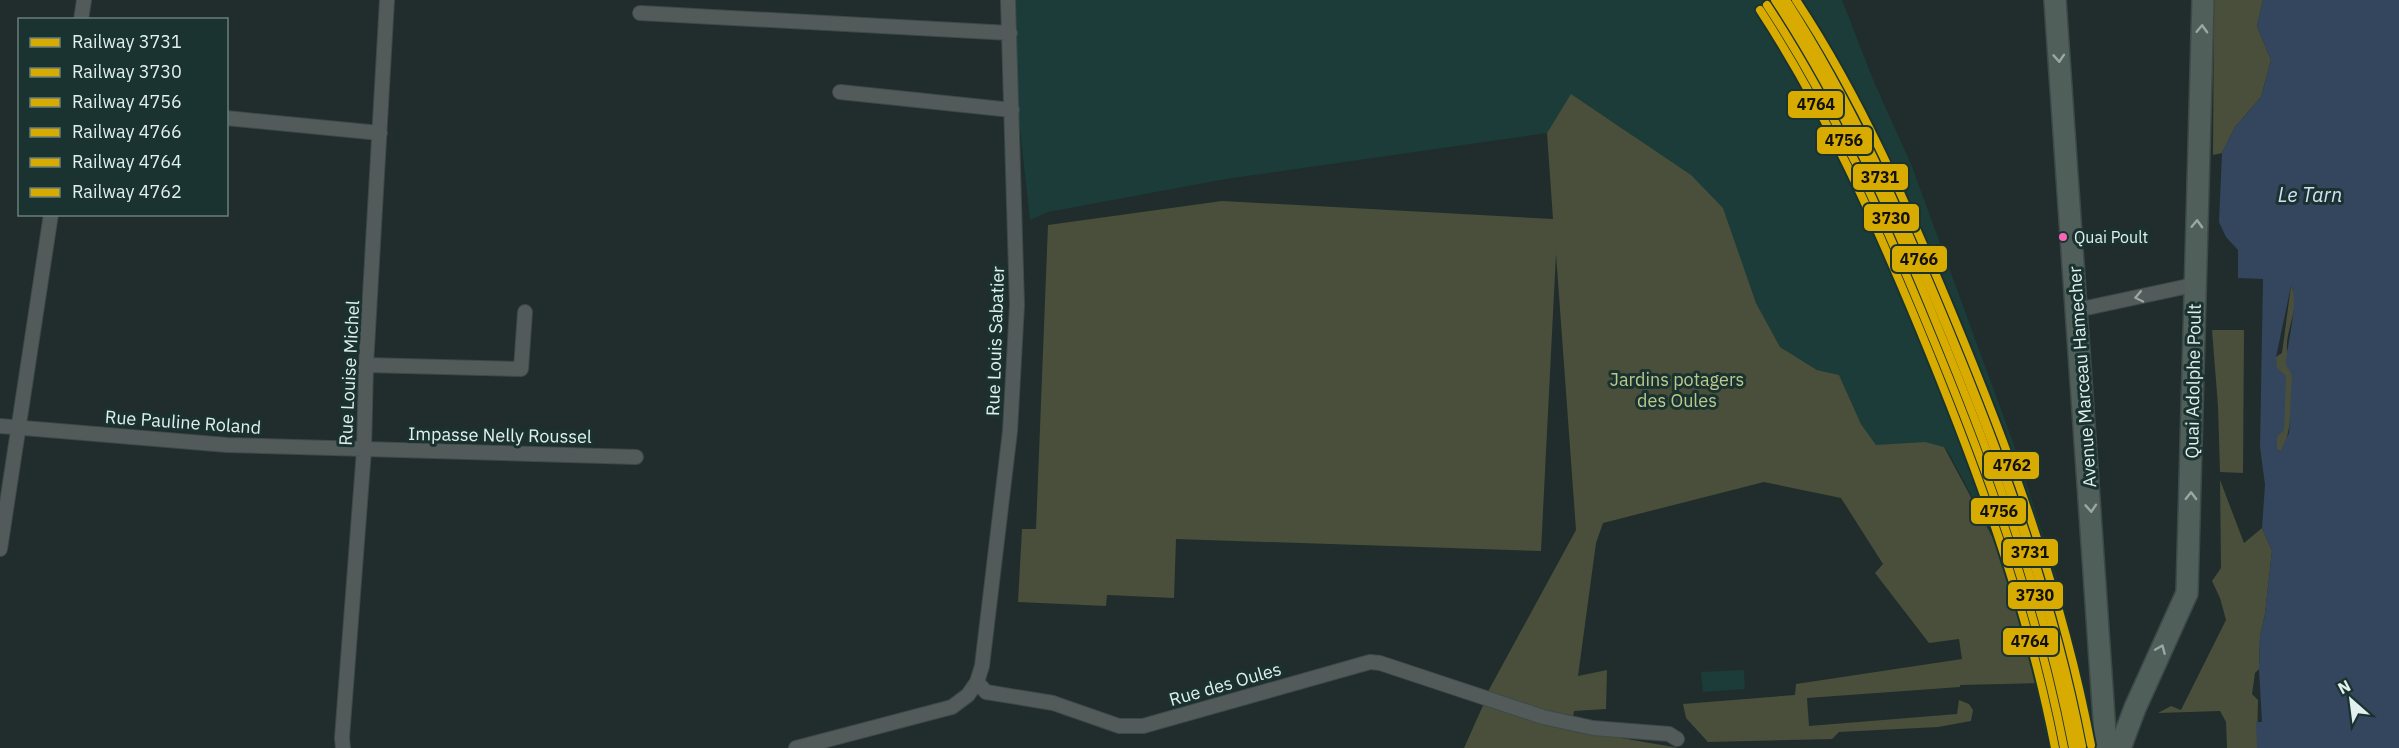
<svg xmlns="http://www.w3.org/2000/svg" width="2399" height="748" viewBox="0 0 2399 748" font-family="'IBM Plex Sans',sans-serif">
<rect width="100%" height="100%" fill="#202d2c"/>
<path fill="#1b3c38" d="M 1014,0 L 1842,0 L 1874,82 L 1911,164 L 2014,445 L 2056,575 L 2093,748 L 2057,748 L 2025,598 L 1949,453 L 1944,447 L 1876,445 L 1861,424 L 1839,375 L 1817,370 L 1780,347 L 1756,303 L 1723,209 L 1640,152 L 1622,128 L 1571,95 L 1547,133 L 1226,179 L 1048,212 L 1030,220 L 1018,111 Z
M 1744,670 L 1745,689 L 1703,692 L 1701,672 Z"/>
<path fill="#494f3a" d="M 2214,0 L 2263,0 L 2257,26 L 2271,60 L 2261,97 L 2235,127 L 2222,153 L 2213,155 Z
M 1571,94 L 1691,175 L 1723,208 L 1756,303 L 1780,347 L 1817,370 L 1839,375 L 1861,424 L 1876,445 L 1925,442 L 1944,447 L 2025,598 L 2044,683 L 1960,685 L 1960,687 L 1807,698 L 1809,726 L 1957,714 L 1959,700 L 1969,704 L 1973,710 L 1971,721 L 1938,727 L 1839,732 L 1832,739 L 1708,742 L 1686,718 L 1683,704 L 1795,695 L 1796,684 L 1962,659 L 1959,639 L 1929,643 L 1875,573 L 1883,564 L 1841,498 L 1764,482 L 1603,523 L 1596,543 L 1578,676 L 1607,670 L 1606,709 L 1574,711 L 1572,723 L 1485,697 L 1576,530 L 1556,254 L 1541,551 L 1176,539 L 1174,598 L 1107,595 L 1106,606 L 1018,602 L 1022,529 L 1036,529 L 1048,225 L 1222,201 L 1553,219 L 1547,133 Z
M 2291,286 C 2302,303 2285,331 2287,349 C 2288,358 2292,367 2292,377 C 2293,393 2291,442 2280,452 L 2277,449 L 2276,357 L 2282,353 Z
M 2212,330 L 2244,330 L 2243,473 L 2220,472 L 2218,406 Z
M 2220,480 L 2244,543 L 2262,528 L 2272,551 L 2265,614 L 2260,637 L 2259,669 L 2255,673 L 2252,694 L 2258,700 L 2257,748 L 2227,748 L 2226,722 L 2220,711 L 2158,713 L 2171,706 L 2181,710 L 2226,620 L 2220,598 L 2212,581 L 2221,568 Z
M 1485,701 L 1586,732 L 1679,748 L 1464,748 Z"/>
<path fill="#33465e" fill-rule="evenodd" d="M 2263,0 L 2399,0 L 2399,748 L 2257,748 L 2256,722 L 2262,722 L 2259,669 L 2260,637 L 2265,614 L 2272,551 L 2262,528 L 2265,485 L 2260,447 L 2263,279 L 2238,278 L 2238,250 L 2226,237 L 2219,222 L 2222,153 L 2235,127 L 2261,97 L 2271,60 L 2257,26 ZM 2291,286 C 2300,298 2286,348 2286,365 L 2292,375 L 2289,433 L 2280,452 L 2277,449 L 2277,437 L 2284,430 L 2286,376 L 2277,368 L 2276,357 Z"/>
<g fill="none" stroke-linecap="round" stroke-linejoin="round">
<g stroke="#3d4948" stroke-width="16">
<path id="street" d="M 640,13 L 1010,33
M 81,20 L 84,0
M 840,92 L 1012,110
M 226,118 L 380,133
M 2077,310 L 2184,287 L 2196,283
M 366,365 L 521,369 L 525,312
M 0,426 L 227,445 L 636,457
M 0,549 L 51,214
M 977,682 L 982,666 L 1010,431 L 1017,305 L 1008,0
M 343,748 L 342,738 L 364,450 L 366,365 L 387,0
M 796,748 L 952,707 L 968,695 L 977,682 L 986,692 L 1053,703 L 1119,726 L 1143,726 L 1370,662 L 1380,663 L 1543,717 L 1593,728 L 1669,734 L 1677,739"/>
</g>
<g stroke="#3d4948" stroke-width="24">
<path id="primary" d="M 2055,0 L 2106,748
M 2120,748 L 2135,708 L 2187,593 L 2203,0"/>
</g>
<use href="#street" stroke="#525b5a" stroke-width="14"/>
<use href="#primary" stroke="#505f59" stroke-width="21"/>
<g stroke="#1a3330" stroke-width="12">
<path id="rail-1" d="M 1783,0 C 1851,105 1901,218 1949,333 C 2004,468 2054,604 2080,748"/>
</g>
<g stroke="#1a3330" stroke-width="12">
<path id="rail-2" d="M 1775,0 C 1842,102 1891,212 1937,325 C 1994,463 2045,601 2073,748"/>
</g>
<g stroke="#1a3330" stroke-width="12">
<path id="rail-3" d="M 1767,5 C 1834,107 1883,217 1929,329 C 1986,466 2036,603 2064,748"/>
</g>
<g stroke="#1a3330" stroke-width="12">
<path id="rail-4" d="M 1786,0 C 1851,101 1899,209 1945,320 C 2003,460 2053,597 2082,746"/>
</g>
<g stroke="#1a3330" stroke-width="12">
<path id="rail-5" d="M 1760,10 C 1826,111 1874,219 1920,330 C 1976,466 2027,603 2055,748"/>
</g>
<g stroke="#1a3330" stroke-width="12">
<path id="rail-6" d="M 1796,0 C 1861,98 1907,205 1952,313 C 2011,455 2062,593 2091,745"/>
</g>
<use href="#rail-1" stroke="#d8ab00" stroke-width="8"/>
<use href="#rail-2" stroke="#d8ab00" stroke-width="8"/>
<use href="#rail-3" stroke="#d8ab00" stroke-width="8"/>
<use href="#rail-4" stroke="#d8ab00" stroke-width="8"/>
<use href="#rail-5" stroke="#d8ab00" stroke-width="8"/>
<use href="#rail-6" stroke="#d8ab00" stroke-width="8"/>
</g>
<defs><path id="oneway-chevron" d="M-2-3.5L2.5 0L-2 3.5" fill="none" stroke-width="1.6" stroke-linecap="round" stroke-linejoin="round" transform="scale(1.5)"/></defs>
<g stroke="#98a8a4">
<use href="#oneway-chevron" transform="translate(2202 29) rotate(-88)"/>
<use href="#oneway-chevron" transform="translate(2059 58) rotate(86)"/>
<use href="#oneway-chevron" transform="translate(2197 224) rotate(-88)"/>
<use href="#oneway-chevron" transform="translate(2191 496) rotate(-89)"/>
<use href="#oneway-chevron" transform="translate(2091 508) rotate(86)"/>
<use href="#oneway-chevron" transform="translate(2161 649) rotate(-67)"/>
</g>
<use stroke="#9aa6a4" href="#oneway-chevron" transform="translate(2139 297) rotate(168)"/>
<circle fill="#fa66b7" stroke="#1a3330" stroke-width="2" cx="2063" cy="237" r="5"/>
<g text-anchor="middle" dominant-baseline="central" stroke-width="6" stroke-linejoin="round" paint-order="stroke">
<g font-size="16" fill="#e1f0ee" stroke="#1a3330" text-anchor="start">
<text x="2074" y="237">Quai Poult</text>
</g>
<g font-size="18" fill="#e1f0ee" stroke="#1a3330">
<text transform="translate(995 341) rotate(-88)">Rue Louis Sabatier</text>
<text transform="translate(349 373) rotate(-87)">Rue Louise Michel</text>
<text transform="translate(2082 377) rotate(-94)">Avenue Marceau Hamecher</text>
<text transform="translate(2193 381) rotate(-89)">Quai Adolphe Poult</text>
<text transform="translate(183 422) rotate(4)">Rue Pauline Roland</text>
<text transform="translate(500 435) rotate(1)">Impasse Nelly Roussel</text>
<text transform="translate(1225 684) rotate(-16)">Rue des Oules</text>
</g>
<g font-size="18" fill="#bdc88b" stroke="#1a3330">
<text x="1677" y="379">Jardins potagers<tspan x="1677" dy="21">des Oules</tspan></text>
</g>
<g font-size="20" font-style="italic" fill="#d1e0f5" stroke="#1a3330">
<text x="2310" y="194">Le Tarn</text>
</g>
</g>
<g stroke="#1a3330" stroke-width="2">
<rect x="1787" y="90" width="57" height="29" rx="6" fill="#d8ab00"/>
<rect x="1816" y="126" width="57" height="29" rx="6" fill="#d8ab00"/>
<rect x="1852" y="163" width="57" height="28" rx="6" fill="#d8ab00"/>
<rect x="1863" y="203" width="57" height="29" rx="6" fill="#d8ab00"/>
<rect x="1891" y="245" width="57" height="28" rx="6" fill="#d8ab00"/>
<rect x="1983" y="451" width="57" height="29" rx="6" fill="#d8ab00"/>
<rect x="1970" y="497" width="57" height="28" rx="6" fill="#d8ab00"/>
<rect x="2002" y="538" width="57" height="29" rx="6" fill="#d8ab00"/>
<rect x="2007" y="581" width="57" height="29" rx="6" fill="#d8ab00"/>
<rect x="2002" y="627" width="57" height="29" rx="6" fill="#d8ab00"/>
</g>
<g font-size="16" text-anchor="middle" font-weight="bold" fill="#111">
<text x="1816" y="110">4764</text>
<text x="1844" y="146">4756</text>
<text x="1880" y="183">3731</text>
<text x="1891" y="224">3730</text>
<text x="1919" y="265">4766</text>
<text x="2012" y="471">4762</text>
<text x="1999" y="517">4756</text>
<text x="2030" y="558">3731</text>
<text x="2035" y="601">3730</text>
<text x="2030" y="647">4764</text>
</g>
<rect x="18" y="18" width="210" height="198" fill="#1a3330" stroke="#6a7f7c" stroke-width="1.5"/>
<rect x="30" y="38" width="30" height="9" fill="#d8ab00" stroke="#6a7f7c" stroke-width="1.5"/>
<text x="72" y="48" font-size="18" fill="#e1f0ee">Railway 3731</text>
<rect x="30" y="68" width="30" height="9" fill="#d8ab00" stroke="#6a7f7c" stroke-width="1.5"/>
<text x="72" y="78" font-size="18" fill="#e1f0ee">Railway 3730</text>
<rect x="30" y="98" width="30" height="9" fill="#d8ab00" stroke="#6a7f7c" stroke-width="1.5"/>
<text x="72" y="108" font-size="18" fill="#e1f0ee">Railway 4756</text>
<rect x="30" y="128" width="30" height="9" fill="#d8ab00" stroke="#6a7f7c" stroke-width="1.5"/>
<text x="72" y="138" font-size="18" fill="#e1f0ee">Railway 4766</text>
<rect x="30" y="158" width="30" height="9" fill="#d8ab00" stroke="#6a7f7c" stroke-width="1.5"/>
<text x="72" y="168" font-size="18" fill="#e1f0ee">Railway 4764</text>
<rect x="30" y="188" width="30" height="9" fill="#d8ab00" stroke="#6a7f7c" stroke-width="1.5"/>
<text x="72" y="198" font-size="18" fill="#e1f0ee">Railway 4762</text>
<g transform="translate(2351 700) rotate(332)" stroke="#1a3330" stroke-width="4.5" paint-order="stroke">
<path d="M0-4.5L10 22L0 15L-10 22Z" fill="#e1f0ee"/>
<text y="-9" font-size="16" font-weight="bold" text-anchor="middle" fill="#e1f0ee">N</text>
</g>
</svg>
